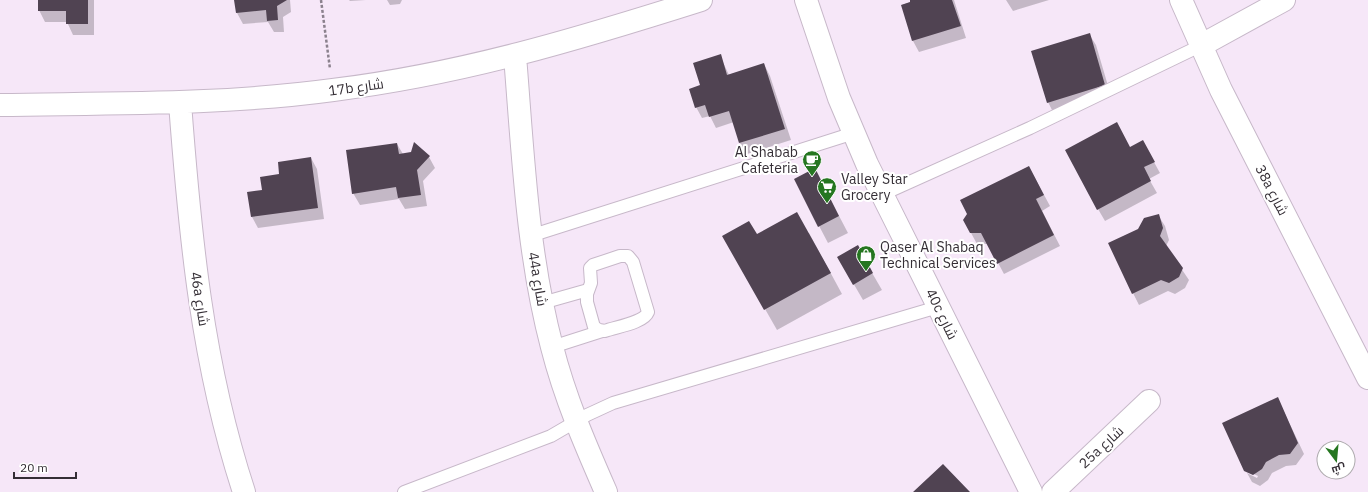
<svg xmlns="http://www.w3.org/2000/svg" width="1368" height="492" viewBox="0 0 1368 492" font-family="'IBM Plex Sans',Cairo,sans-serif">
<rect width="100%" height="100%" fill="#f6e7f8"/>
<path fill="#0003" d="M 39,0 L 94,0 L 94,35 L 73,35 L 67,22 L 45,22 L 39,10 Z
M 235,0 L 290,0 L 291,12 L 283,17 L 284,32 L 274,32 L 268,22 L 243,24 L 237,13 Z
M 349,0 L 366,0 L 350,1 Z
M 387,0 L 402,0 L 400,4 L 390,5 Z
M 911,0 L 954,0 L 966,38 L 919,52 L 913,41 L 902,5 L 911,2 Z
M 1006,0 L 1049,0 L 1013,11 Z
M 1089,34 L 1096,45 L 1111,96 L 1054,114 L 1048,102 Z
M 720,56 L 729,75 L 764,64 L 770,76 L 791,140 L 747,154 L 740,143 L 734,122 L 716,128 L 710,116 L 702,118 L 696,107 L 701,86 Z
M 397,144 L 403,154 L 429,157 L 435,168 L 423,181 L 427,206 L 405,209 L 399,199 L 360,205 L 353,193 Z
M 1130,148 L 1149,153 L 1160,173 L 1149,179 L 1157,193 L 1105,221 L 1098,209 Z
M 311,158 L 317,169 L 324,219 L 258,228 L 252,217 L 248,193 L 263,191 L 281,175 Z
M 1029,167 L 1050,206 L 1042,211 L 1060,246 L 1004,274 L 988,244 L 977,244 L 964,220 Z
M 815,170 L 848,233 L 828,243 L 795,180 Z
M 1158,215 L 1165,226 L 1169,240 L 1166,246 L 1189,280 L 1185,288 L 1175,294 L 1168,291 L 1139,305 L 1133,293 L 1139,229 Z
M 809,233 L 842,294 L 777,330 L 724,237 Z
M 857,247 L 882,290 L 863,300 L 838,257 Z
M 1278,399 L 1304,454 L 1296,465 L 1286,466 L 1272,473 L 1268,480 L 1260,486 L 1252,482 L 1247,473 L 1257,478 L 1258,476 L 1245,470 Z"/>
<path fill="#504352" d="M 38,0 L 88,0 L 88,24 L 66,24 L 66,11 L 38,11 Z
M 234,0 L 287,0 L 277,6 L 278,20 L 267,21 L 266,10 L 236,13 Z
M 910,0 L 952,0 L 961,26 L 912,41 L 901,5 L 910,2 Z
M 1090,33 L 1105,85 L 1047,103 L 1031,51 Z
M 721,54 L 727,75 L 764,63 L 785,129 L 739,143 L 729,111 L 709,117 L 705,105 L 695,108 L 689,89 L 700,85 L 693,63 Z
M 1117,122 L 1130,147 L 1143,140 L 1155,162 L 1144,167 L 1151,181 L 1097,210 L 1065,150 Z
M 414,142 L 430,156 L 417,170 L 421,195 L 398,198 L 396,187 L 352,194 L 346,150 L 397,143 L 399,154 L 411,152 Z
M 311,157 L 318,208 L 251,217 L 247,192 L 262,190 L 260,177 L 279,174 L 278,162 Z
M 1029,166 L 1044,195 L 1036,199 L 1054,235 L 997,264 L 981,233 L 970,233 L 963,220 L 967,214 L 960,200 Z
M 815,168 L 839,216 L 818,227 L 794,179 Z
M 797,212 L 831,273 L 764,310 L 722,236 L 749,221 L 757,234 Z
M 1159,214 L 1163,228 L 1160,236 L 1183,268 L 1179,277 L 1169,283 L 1161,280 L 1132,294 L 1108,243 L 1138,229 L 1144,218 Z
M 858,245 L 873,273 L 853,285 L 837,257 Z
M 1278,397 L 1298,443 L 1290,454 L 1279,455 L 1266,462 L 1262,469 L 1253,475 L 1244,471 L 1222,423 Z
M 943,464 L 970,492 L 913,492 Z"/>
<g fill="none" stroke-linecap="round" stroke-linejoin="round">
<g stroke="#c7b8c9" stroke-width="14">
<path id="lane" d="M 883,194 L 1030,128 L 1200,46
M 530,236 L 854,133
M 620,256 L 628,256 L 633,262 L 648,312 C 644,323 615,327 605,331 L 599,330 L 594,327 L 587,302 L 587,294 L 591,283 L 590,268 L 593,265 Z
M 542,303 L 588,290
M 552,347 L 602,331
M 404,492 L 551,436 L 587,415 L 613,403 L 938,307"/>
</g>
<g stroke="#c7b8c9" stroke-width="24">
<path id="street" d="M 806,0 L 839,98 L 867,164 L 1031,492
M 1181,0 L 1221,90 L 1368,378
M 1200,46 L 1284,0
M 515,56 C 523,154 527,252 552,347 C 565,398 585,444 606,492
M 180,103 C 190,236 202,364 244,492
M 0,105 C 111,103 222,105 333,90 C 462,74 578,39 701,0
M 1053,492 L 1149,401"/>
</g>
<path stroke="#8b818d" stroke-width="2.5" stroke-dasharray="3 2" stroke-linecap="butt" d="M 321,0 L 330,69"/>
<use href="#lane" stroke="#fff" stroke-width="12"/>
<use href="#street" stroke="#fff" stroke-width="22"/>
</g>
<defs>
<g id="cafe-pin" transform="scale(1)"><path d="M0 17L-7.5 6A9.5 9.5 0 1 1 7.5 6Z" fill="#257620" stroke="#fff"/><path d="M-5.5-4.5H6V0H3Q3 3.5 0 3.5H-2.5Q-5.5 3.5-5.5 0ZM3-3.2v2h1.7v-2ZM-6 4.5H4V6H-6Z" fill="#fff"/></g>
<g id="supermarket-pin" transform="scale(1)"><path d="M0 17L-7.5 6A9.5 9.5 0 1 1 7.5 6Z" fill="#257620" stroke="#fff"/><path d="M-6-5.5h2.5l.6 2H6L4.5 2H-2.5L-4.4-4H-6ZM-1.5 3.2a1.3 1.3 0 1 0 .1 0ZM3 3.2a1.3 1.3 0 1 0 .1 0Z" fill="#fff"/></g>
<g id="shop-pin" transform="scale(1)"><path d="M0 17L-7.5 6A9.5 9.5 0 1 1 7.5 6Z" fill="#257620" stroke="#fff"/><path d="M-5-2.5h2.3a2.7 3.5 0 0 1 5.4 0H5L5.5 6h-11ZM-1.5-2.5h3a1.5 2.3 0 0 0-3 0Z" fill="#fff"/></g>
</defs>
<g fill-rule="evenodd">
<use href="#cafe-pin" x="812" y="160"/>
<use href="#supermarket-pin" x="827" y="187"/>
<use href="#shop-pin" x="866" y="255"/>
</g>
<g text-anchor="middle" dominant-baseline="central" stroke-width="4" stroke-linejoin="round" paint-order="stroke">
<g font-size="14" fill="#342e35" stroke="#fff">
<text transform="translate(356 87) rotate(-8)">17b شارع</text>
<text transform="translate(1272 190) rotate(63)">38a شارع</text>
<text transform="translate(538 279) rotate(80)">44a شارع</text>
<text transform="translate(200 299) rotate(81)">46a شارع</text>
<text transform="translate(942 314) rotate(64)">40c شارع</text>
<text transform="translate(1101 447) rotate(-43)">25a شارع</text>
</g>
<g font-size="14" fill="#342e35" stroke="#fff" text-anchor="start">
<text x="798" y="152" text-anchor="end">Al Shabab<tspan x="798" dy="16">Cafeteria</tspan></text>
<text x="841" y="179">Valley Star<tspan x="841" dy="16">Grocery</tspan></text>
<text x="880" y="247">Qaser Al Shabaq<tspan x="880" dy="16">Technical Services</tspan></text>
</g>
</g>
<g transform="translate(1336 460) rotate(164)"><circle r="19" fill="#ffffff" stroke="#aeabae"/>
<path d="M0-3L7 15L0 10L-7 15Z" fill="#257620"/>
<text y="-6" font-size="11" font-weight="bold" text-anchor="middle" fill="#342e35">ش</text>
</g>
<path d="M14 472v6h62v-6" fill="none" stroke="#342e35" stroke-width="2"/>
<text x="20" y="472" font-size="12" fill="#342e35" stroke="#ffffff" stroke-width="3" paint-order="stroke">20 m</text>
</svg>
